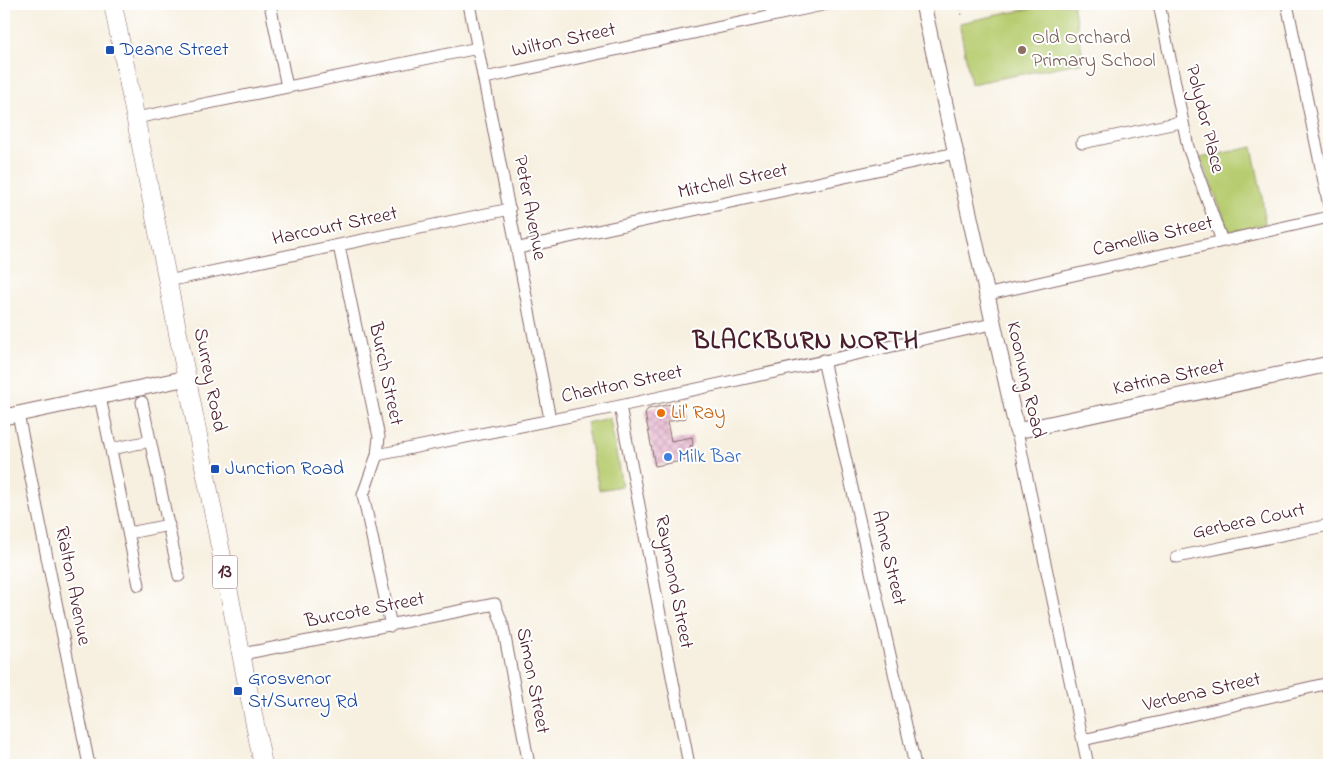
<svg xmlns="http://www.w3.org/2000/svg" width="1333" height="769" viewBox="0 0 1333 769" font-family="'Indie Flower',sans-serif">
<defs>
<pattern id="building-cross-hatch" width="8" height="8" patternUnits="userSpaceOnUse" patternTransform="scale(1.25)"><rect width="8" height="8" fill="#e5b2cc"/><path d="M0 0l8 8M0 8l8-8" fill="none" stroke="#bc90a6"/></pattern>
</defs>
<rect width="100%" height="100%" fill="#fff"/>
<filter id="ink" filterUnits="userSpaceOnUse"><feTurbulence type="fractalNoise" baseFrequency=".02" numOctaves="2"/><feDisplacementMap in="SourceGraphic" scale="10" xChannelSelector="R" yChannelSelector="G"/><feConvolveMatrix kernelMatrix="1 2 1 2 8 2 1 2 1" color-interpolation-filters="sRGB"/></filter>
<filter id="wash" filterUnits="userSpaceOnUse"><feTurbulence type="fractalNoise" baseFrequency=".0096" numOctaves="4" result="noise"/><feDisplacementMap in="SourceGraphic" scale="20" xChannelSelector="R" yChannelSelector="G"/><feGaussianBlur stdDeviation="1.12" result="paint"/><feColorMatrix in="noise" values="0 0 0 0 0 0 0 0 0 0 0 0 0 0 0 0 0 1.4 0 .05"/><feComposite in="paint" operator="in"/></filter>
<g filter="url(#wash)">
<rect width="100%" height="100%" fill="#f7f0e0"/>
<path fill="#b7cc70" stroke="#80764e" d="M 1053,4 L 1073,4 L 1084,62 L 971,84 L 959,23 Z
M 1252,147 L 1262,195 L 1265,224 L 1231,231 L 1225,227 L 1224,217 L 1200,158 Z
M 610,418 L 622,486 L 599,490 L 586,423 Z"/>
<g id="blocks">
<path fill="url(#building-cross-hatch)" d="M 671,404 L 673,413 L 684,410 L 686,418 L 667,422 L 671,441 L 692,437 L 693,445 L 690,446 L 692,459 L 655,466 L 645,413 L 648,409 Z"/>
</g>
</g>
<g filter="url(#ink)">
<use href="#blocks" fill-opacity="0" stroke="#87686a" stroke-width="1"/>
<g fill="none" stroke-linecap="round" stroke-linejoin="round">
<g stroke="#87686a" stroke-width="13">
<path id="street" d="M 270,4 L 287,87
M 469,4 L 550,419
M 1159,4 L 1188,147 L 1222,241
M 1287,4 L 1329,206
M 485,78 L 827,4
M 136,118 L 478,48
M 1082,143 L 1181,122
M 339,246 L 379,437 L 377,455 L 363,495 L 391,626
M 519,248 L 955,153
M 168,281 L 510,209
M 985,295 L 1329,217
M 823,360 L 915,765
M 100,397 L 139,585
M 142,402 L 179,576
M 620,406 L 689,765
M 18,414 L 89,765
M 1017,431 L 1088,765
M 111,449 L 150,441
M 377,455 L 620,406 L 992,324
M 129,533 L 169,525
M 1177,557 L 1329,525
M 242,654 L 495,604 L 503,626 L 529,765
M 1083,740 L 1329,683"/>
</g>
<g stroke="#87686a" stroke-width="17">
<path id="secondary" d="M 923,4 L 1017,431 L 1329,364
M 4,417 L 187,378"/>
</g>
<g stroke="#87686a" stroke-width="19">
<path id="primary" d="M 113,4 L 263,765"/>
</g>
<path stroke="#87686a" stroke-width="2" stroke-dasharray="1 4" stroke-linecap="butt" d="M 959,4 L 962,17"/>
<use href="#street" stroke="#fff" stroke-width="11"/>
<use href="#secondary" stroke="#fff" stroke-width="15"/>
<use href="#primary" stroke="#fff" stroke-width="18"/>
</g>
</g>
<g fill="#1a4fb4" stroke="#fff" stroke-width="2">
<rect x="105" y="45" width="10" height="10" rx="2.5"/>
<rect x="210" y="464" width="10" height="10" rx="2.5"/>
<rect x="233" y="686" width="10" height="10" rx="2.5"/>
</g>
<circle fill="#8d6e63" stroke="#fff" stroke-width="2" cx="1022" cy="50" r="5"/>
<circle fill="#e8710a" stroke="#fff" stroke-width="2" cx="661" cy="413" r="5"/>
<circle fill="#3f7fe0" stroke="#fff" stroke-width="2" cx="668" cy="457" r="5"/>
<g text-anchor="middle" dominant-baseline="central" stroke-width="4" stroke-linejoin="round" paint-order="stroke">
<rect fill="#fff" stroke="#80626b" stroke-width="1" x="212.5" y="555.5" width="25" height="33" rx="4"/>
<g font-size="19" font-weight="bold" fill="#4a1f2b">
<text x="225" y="572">13</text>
</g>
<g font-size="20" fill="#785e54" stroke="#fff" text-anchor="start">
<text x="1032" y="38">Old Orchard<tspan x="1032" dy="23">Primary School</tspan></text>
</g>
<g font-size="20" fill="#4a1f2b" stroke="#fff">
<text transform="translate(564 41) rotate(-12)">Wilton Street</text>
<text transform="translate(1204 119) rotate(76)">Polydor Place</text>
<text transform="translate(733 182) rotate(-12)">Mitchell Street</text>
<text transform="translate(529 208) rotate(79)">Peter Avenue</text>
<text transform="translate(335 227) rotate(-12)">Harcourt Street</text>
<text transform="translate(1153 237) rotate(-13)">Camellia Street</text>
<text transform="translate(385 374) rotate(78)">Burch Street</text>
<text transform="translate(1169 378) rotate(-12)">Katrina Street</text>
<text transform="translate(209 380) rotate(79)">Surrey Road</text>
<text transform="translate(1025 380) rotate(77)">Koonung Road</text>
<text transform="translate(622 385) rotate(-12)">Charlton Street</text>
<text transform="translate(1249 522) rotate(-12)">Gerbera Court</text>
<text transform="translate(888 558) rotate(77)">Anne Street</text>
<text transform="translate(673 582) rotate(79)">Raymond Street</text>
<text transform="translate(72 586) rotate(79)">Rialton Avenue</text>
<text transform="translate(365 611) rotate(-11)">Burcote Street</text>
<text transform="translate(532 681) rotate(79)">Simon Street</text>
<text transform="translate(1202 693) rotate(-13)">Verbena Street</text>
</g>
<g font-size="20" fill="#164399" stroke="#fff" text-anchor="start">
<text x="120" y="50">Deane Street</text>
<text x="225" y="469">Junction Road</text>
<text x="248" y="679">Grosvenor<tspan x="248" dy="23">St/Surrey Rd</tspan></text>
</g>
<g font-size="20" fill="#c56008" stroke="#fff" text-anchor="start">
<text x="671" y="413">Lil' Ray</text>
</g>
<g font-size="20" fill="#366cbe" stroke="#fff" text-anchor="start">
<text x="678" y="457">Milk Bar</text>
</g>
<g font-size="25" font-weight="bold" letter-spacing="1" fill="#4a1f2b" stroke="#fff">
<text x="806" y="342">BLACKBURN NORTH</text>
</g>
</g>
<rect width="1333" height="769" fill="none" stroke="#fff" stroke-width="20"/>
</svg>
